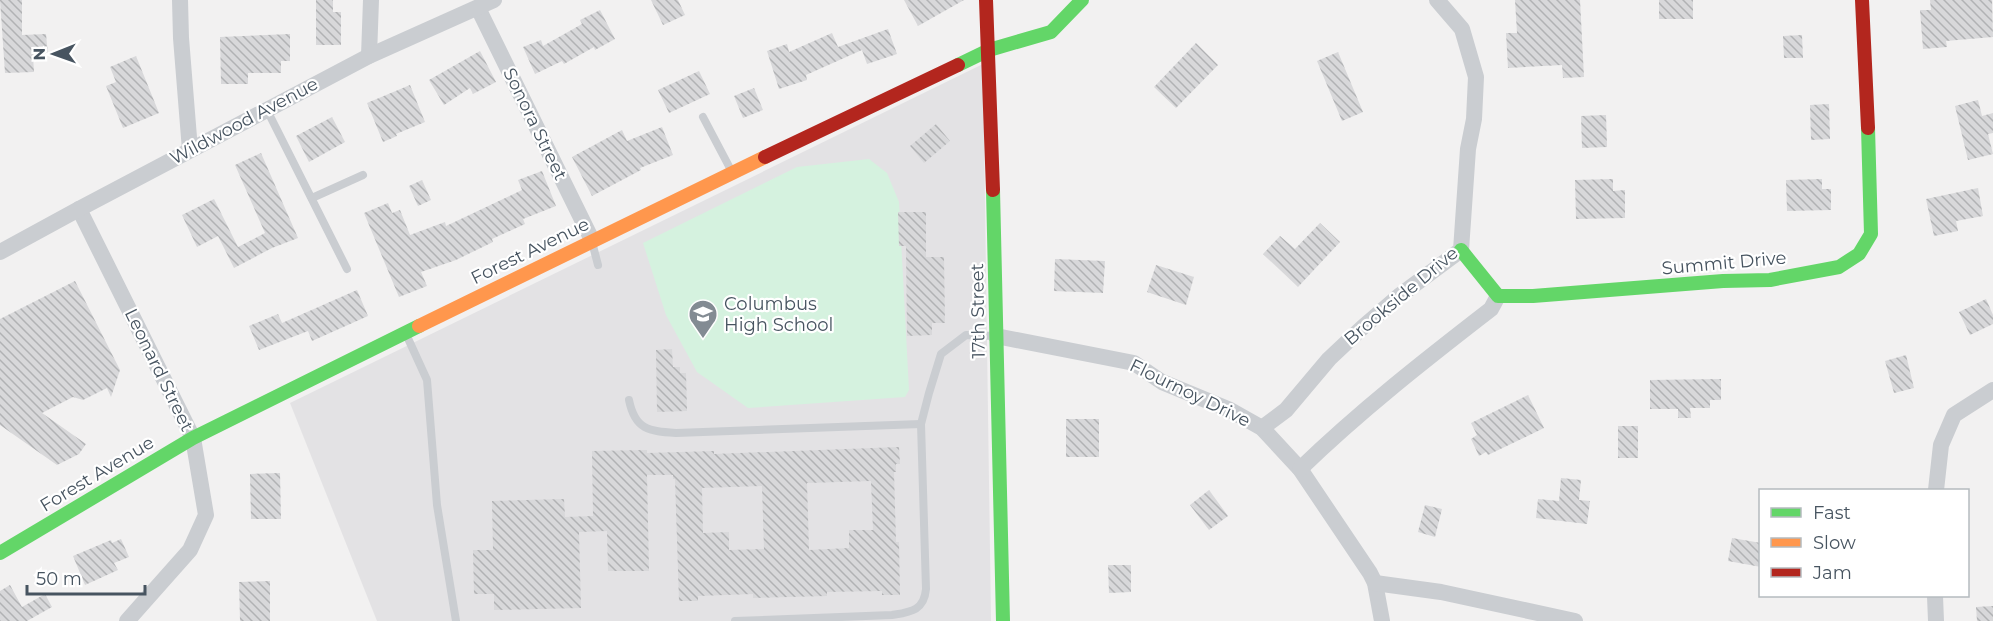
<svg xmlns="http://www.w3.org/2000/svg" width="1993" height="621" font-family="Montserrat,sans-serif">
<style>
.education{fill:#e3e2e4}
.green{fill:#d5f2df}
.building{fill:url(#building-back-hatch);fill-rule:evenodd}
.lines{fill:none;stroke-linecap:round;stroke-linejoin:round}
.lane{stroke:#cacdd1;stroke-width:8}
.street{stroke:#cacdd1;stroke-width:16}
.fast{stroke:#63d668;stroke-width:14}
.slow{stroke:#ff974d;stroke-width:14}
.jam{stroke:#b3261e;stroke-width:14}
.labels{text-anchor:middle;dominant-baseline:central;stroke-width:4.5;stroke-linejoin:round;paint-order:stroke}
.street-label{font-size:18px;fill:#475460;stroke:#fff}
.poi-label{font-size:18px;fill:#475460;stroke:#fff;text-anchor:start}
</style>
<defs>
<pattern id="building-back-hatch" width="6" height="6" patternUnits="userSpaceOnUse" patternTransform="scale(1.5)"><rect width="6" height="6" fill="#d8d8da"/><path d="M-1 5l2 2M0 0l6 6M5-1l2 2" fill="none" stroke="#b1b2b4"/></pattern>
</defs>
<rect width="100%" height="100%" fill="#f2f1f1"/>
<!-- education -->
<polygon class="education" points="983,64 991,621 377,621 290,403"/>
<!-- green -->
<polygon class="green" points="869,159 887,173 899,202 909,390 905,397 748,408 697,372 666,315 643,243 797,167"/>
<!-- building -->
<g class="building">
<polygon points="0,0 22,0 22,35 46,34 48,55 33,56 34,72 5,73"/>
<polygon points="316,0 333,0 333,12 341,12 341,45 316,45"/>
<polygon points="651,0 678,0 685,15 663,25"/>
<polygon points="904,0 964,0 918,26"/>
<polygon points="1515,0 1580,0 1584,77 1563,78 1562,65 1508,68 1506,33 1517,33"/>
<rect x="1659" y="0" width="34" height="19"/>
<polygon points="1930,0 1992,0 1993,37 1946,41 1947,47 1923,49 1920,10 1931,10"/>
<polygon points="600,10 615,39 595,50 594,47 564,64 562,61 535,74 523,47 541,40 543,46 582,24 580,20"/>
<polygon points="888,29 897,54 867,64 862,50 806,75 807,80 779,89 767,51 787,44 789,52 832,33 838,47"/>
<polygon points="290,34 290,61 281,61 281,73 248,73 248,84 221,84 220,37"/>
<polygon points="1802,35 1803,58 1784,58 1783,36"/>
<polygon points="1196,43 1218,65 1176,108 1154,87"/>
<polygon points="480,51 496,82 473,94 470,88 444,105 429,80"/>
<polygon points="1338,52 1363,112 1342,121 1317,61"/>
<polygon points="136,56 159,113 123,128 106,86 116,82 110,67"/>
<polygon points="699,71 710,94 669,113 658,90"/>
<polygon points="410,85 425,122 396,134 397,136 383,142 367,103"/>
<polygon points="754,88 763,110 743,118 734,96"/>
<polygon points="1978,100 1982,116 1993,113 1993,133 1988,134 1993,154 1968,160 1955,106"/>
<polygon points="1829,104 1830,139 1811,140 1810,105"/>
<polygon points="1606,115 1607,147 1582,148 1581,116"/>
<polygon points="332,117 345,142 309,162 296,136"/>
<polygon points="936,124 950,141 924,163 910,146"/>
<polygon points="662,127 673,155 640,168 641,170 592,196 572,157 622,130 627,141"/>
<polygon points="261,153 298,238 272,248 234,268 218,236 197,247 182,215 214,199 238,247 265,233 235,165"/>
<polygon points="542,171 556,206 523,219 525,224 492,239 493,242 456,260 421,272 427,286 399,297 364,213 388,203 392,213 400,210 410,235 445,222 446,226 522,190 518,180"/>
<polygon points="1613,179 1613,191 1625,190 1625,218 1576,219 1575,180"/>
<polygon points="1822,179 1822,189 1831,189 1831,210 1787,211 1786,180"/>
<polygon points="422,180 431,200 418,206 409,186"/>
<polygon points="1978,188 1983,216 1956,221 1958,231 1934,236 1926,199"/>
<polygon points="898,212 926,212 926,257 944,257 945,323 932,323 932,335 907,336 906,246 899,246"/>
<polygon points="1320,223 1340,242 1298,287 1263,254 1280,236 1295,249"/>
<polygon points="1055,259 1105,261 1103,293 1054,291"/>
<polygon points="1156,265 1194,277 1186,305 1147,292"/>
<polygon points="75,281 120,370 111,397 107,388 83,400 73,397 42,413 86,444 79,454 57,465 0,425 0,319"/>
<polygon points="357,290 368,316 312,341 308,331 259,350 249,326 278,314 282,323"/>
<polygon points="1986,299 1993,315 1993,324 1970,335 1959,312"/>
<polygon points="672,349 673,367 680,367 680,373 686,373 687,411 657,412 656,350"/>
<polygon points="1906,355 1914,388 1894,393 1885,361"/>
<polygon points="1721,379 1721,400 1710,400 1710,408 1690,408 1691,418 1678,418 1678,409 1650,409 1650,380"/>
<polygon points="1528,395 1544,428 1488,455 1486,452 1479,456 1471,439 1477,435 1471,423"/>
<rect x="1066" y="419" width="33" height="38"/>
<rect x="1618" y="426" width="20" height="32"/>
<path d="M899 447 900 464H896V472H894L896 542H899L900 595H882V591L827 592V596L789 597 753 598V594L698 596V601H679L675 479H673V475H647L649 571H608L607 531 579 532 581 608 494 610V594H474L473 550H493L492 501 564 499 565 517 593 516 592 451 647 450V453L714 451V454ZM871 481 873 530H849V548L809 550 807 483ZM762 486 764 549 729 550V532L703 533 702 488Z"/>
<polygon points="280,473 281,519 251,519 250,474"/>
<polygon points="1561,478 1581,480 1579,500 1590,501 1587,524 1536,518 1538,499 1559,501"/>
<polygon points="1209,490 1228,516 1209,530 1190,505"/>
<polygon points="1425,505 1442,509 1435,537 1418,532"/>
<polygon points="1732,538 1761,543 1761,567 1728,561"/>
<polygon points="121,539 129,557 114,563 118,570 85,585 73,556 111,540 112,543"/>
<polygon points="1108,565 1131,565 1131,592 1109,593"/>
<polygon points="270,581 270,621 240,621 239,582"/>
<polygon points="10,585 22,607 45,594 52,607 27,621 0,621 0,591"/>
<polygon points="1993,606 1993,621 1977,621 1976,607"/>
</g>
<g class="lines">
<!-- lane -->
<g class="lane">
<polyline points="267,110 347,269"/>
<polyline points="703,117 732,172"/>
<polyline points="312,198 363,175"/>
<polyline points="592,242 598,265"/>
<polyline points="406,334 427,380 437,505 456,621"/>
<path d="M629 400C635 430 649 431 676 433L921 424"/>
<path d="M735 621 892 615C910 612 924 611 926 589L921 424 929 393 941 354 966 335 996 336"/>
</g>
<!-- street -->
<g class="street">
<polyline points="180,0 181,38 190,150"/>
<polyline points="478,8 592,240"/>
<polyline points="369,56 371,0"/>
<polyline points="79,209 193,438 206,515 190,550 127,621"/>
<polyline points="0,252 79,209 369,56 494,0"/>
<polyline points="996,336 1134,363 1162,382 1230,410 1262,428 1300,469 1370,573 1375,583 1382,621"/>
<polyline points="1262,428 1286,410 1329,359 1363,327 1399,296 1461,250 1468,149 1474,119 1476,77 1462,29 1437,0"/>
<path d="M1300 469C1360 411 1425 360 1491 309L1498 296"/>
<polyline points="1936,490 1941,445 1954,415 1993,390"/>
<polyline points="1375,583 1441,592 1575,621"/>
<polyline points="1935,596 1936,621"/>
</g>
<!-- fast -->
<g class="fast">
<polyline points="958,65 989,50 1051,32 1082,0"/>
<polyline points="993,190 1003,621"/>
<polyline points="1461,250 1498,296 1533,296 1723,281 1770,280 1839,267 1859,254 1871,234 1868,128"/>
<polyline points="0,553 193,438 419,326"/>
</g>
<!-- slow -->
<polyline class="slow" points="419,326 765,157"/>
<!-- jam -->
<g class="jam">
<polyline points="986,0 993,190"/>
<polyline points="1862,0 1868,128"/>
<polyline points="765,157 958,65"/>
</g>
</g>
<!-- icons -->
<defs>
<g id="school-pin" transform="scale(1.5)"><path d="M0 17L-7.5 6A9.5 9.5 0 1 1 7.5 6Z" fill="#838b93" stroke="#fff"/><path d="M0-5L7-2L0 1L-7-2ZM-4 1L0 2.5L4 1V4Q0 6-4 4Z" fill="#fff"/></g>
</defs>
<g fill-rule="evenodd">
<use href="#school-pin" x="703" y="314"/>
</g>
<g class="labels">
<!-- street labels -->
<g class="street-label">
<text transform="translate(244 121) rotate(-28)">Wildwood Avenue</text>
<text transform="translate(535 124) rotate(64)">Sonora Street</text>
<text transform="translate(530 251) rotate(-26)">Forest Avenue</text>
<text transform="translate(1724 263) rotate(-5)">Summit Drive</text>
<text transform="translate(1401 296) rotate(-40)">Brookside Drive</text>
<text transform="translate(978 311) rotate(-91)">17th Street</text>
<text transform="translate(159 370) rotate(64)">Leonard Street</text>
<text transform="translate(1190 393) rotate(26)">Flournoy Drive</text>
<text transform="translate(97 474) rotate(-31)">Forest Avenue</text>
</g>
<!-- poi labels -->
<g class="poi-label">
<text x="724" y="304">Columbus<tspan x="724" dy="21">High School</tspan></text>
</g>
</g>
<!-- legend -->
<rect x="1759" y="489" width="210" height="108" fill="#ffffff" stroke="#b5bbbf" stroke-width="1.5"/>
<rect x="1771" y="508" width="30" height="9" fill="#63d668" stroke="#b5bbbf" stroke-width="1.5"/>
<text x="1813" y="519" font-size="18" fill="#475460">Fast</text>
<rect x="1771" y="538" width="30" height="9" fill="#ff974d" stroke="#b5bbbf" stroke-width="1.5"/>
<text x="1813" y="549" font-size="18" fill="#475460">Slow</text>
<rect x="1771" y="568" width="30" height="9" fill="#b3261e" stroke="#b5bbbf" stroke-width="1.5"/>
<text x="1813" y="579" font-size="18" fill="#475460">Jam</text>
<!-- north arrow -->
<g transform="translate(54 54) rotate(269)" stroke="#ffffff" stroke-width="4.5" paint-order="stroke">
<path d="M0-4.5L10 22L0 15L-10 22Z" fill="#475460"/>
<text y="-9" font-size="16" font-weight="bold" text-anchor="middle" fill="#475460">N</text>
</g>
<!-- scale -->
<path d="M27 585v9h118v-9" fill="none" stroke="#475460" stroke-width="3"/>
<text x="36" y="585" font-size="18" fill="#475460" stroke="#ffffff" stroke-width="4.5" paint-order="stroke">50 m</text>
</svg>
